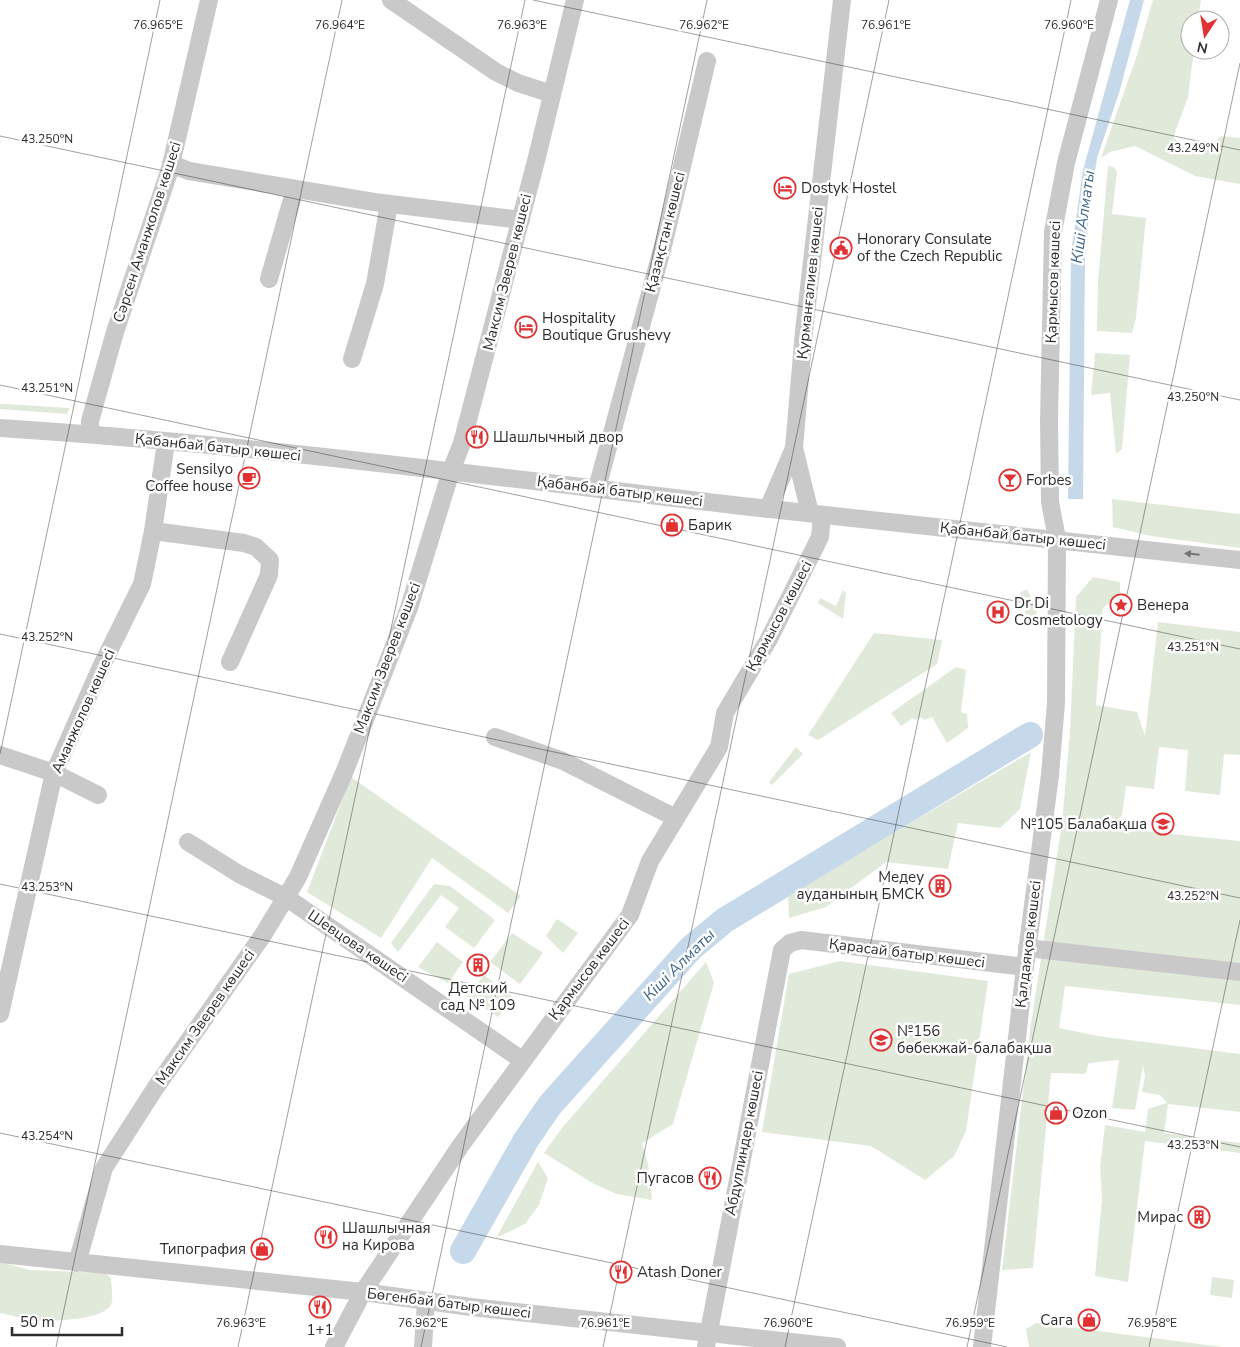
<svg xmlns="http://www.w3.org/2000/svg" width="1240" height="1347" font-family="'Nunito Sans',sans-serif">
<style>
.green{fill:#e1eada}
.water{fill:#c6d9ea}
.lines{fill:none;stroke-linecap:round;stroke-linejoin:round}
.river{stroke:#c6d9ea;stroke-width:26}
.minor{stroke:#c9c9c9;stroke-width:18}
.oneway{fill:#737373}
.ticks{fill:none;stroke:#2c2c2c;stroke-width:1;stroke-opacity:0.45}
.labels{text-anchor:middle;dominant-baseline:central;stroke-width:5;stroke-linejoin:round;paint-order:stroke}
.poi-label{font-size:15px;fill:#2c2c2c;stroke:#fff;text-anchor:start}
.street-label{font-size:15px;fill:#2c2c2c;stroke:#fff}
.water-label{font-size:16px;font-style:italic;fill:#3d688c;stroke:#fff}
.ticks-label{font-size:12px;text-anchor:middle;fill:#2c2c2c;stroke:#fff;stroke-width:5;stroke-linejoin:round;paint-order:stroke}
</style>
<rect width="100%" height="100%" fill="#fff"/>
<!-- green -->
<g class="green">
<polygon points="1153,0 1201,0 1198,20 1190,20 1190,50 1194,50 1188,97 1173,138 1203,155 1221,136 1240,138 1240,184 1195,176 1135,146 1110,152 1101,158 1137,55"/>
<polygon points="1108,166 1113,167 1117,171 1112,214 1146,218 1136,318 1132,333 1097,331 1098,281"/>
<polygon points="1095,353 1130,355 1122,449 1116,454 1110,393 1091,395"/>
<polygon points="0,404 5,404 70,408 67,414 0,409"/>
<polygon points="1112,499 1240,514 1240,548 1151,536 1113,527"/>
<polygon points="1093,577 1120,582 1120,593 1103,608 1096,705 1137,712 1145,736 1158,622 1240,632 1240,755 1224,754 1220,795 1185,791 1188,750 1159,747 1154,789 1126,786 1122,815 1113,828 1240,841 1240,1005 1065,986 1059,1028 1098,1036 1240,1054 1240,1112 1168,1104 1164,1133 1240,1143 1240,1153 1145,1141 1128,1282 1095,1276 1102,1199 1100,1167 1105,1125 1145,1132 1148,1109 1167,1103 1160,1095 1142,1092 1145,1076 1143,1065 1135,1110 1112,1108 1119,1060 1089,1063 1085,1074 1051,1073 1033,1268 1002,1270 1031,1023 1062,823 1070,732 1076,597"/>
<polygon points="1027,589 1037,609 1035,621 1024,619 1026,604 1020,593"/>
<polygon points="843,590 846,593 843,619 818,603 820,598 836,606"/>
<polygon points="874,633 942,640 937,664 818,740 808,735"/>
<polygon points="956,667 966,670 961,712 967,714 968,728 947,743 932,717 924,720 921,717 915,720 913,718 901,726 891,713"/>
<polygon points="796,747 803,754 772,785 769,782"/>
<polygon points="1031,752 1020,809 1000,828 958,823 948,869 886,862 826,907 789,918 788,895"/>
<polygon points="351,777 521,896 508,913 432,858 381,938 307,892"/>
<polygon points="434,884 450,886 495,920 474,948 445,927 459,908 441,895 398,952 391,943"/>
<polygon points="557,919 578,933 563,953 546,936"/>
<polygon points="512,933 543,953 520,984 490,962"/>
<polygon points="437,942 463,962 448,983 418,967"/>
<polygon points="840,961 988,981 966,1131 954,1156 925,1180 871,1146 762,1132 789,974"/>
<polygon points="706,962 714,983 673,1124 642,1143 648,1164 652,1200 617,1194 594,1184 544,1153 562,1128"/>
<polygon points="484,975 513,997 498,1017 467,997"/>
<polygon points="538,1162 548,1178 539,1205 525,1224 496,1238"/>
<path d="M0 1262 30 1270 105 1273 111 1278C111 1285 113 1295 112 1302 107 1322 44 1322 27 1319 18 1318 9 1314 0 1313Z"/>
<polygon points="1212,1277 1234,1280 1232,1298 1210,1295"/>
<polygon points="1036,1323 1223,1347 1029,1347 1026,1329"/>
</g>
<!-- water -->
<polygon class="water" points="1130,0 1144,0 1119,93 1097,158 1089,214 1085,256 1083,499 1068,499 1071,254 1083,170"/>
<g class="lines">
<!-- river -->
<polyline class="river" points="463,1251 526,1140 550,1105 691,948 725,920 1030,735"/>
<!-- minor -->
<g class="minor">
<polyline points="391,0 496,72 518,83 552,94"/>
<polyline points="171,164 189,171 374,202 521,220"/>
<polyline points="269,279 295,189"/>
<polyline points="352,359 375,284 389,204"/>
<path d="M0 428C248 444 495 477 742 506 908 525 1074 541 1240 560"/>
<polyline points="90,433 90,421 115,332 170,169 209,0"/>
<polyline points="794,448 804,331 842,0"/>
<polyline points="597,488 664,242 707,61"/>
<polyline points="768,509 794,448 810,513"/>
<polyline points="153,531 244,543 256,547 270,560 269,575 230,662"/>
<polyline points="495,737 563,761 676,818"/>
<polyline points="0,755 54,773 98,795"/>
<polyline points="188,842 239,874 287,898 522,1060"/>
<polyline points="1027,948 1240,972"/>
<polyline points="0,1014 54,773 101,667 142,584 153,531 166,442"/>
<polyline points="0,1254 363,1292 471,1307 837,1347"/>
<polyline points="77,1263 104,1168 156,1087 263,935 298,877 344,773 409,608 451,471 462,443 537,157 575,0"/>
<polyline points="334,1347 363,1292 461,1145 630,915 650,861 719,747 725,713 769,639 820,537 822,515"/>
<polyline points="423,1347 426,1301"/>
<polyline points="706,1347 782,950 790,943 801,940 1025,967"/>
<polyline points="982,1347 1025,967 1050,775 1056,703 1057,539 1050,502 1049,420 1053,232 1066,163 1109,0"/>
</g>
</g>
<!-- one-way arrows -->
<defs><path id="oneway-solid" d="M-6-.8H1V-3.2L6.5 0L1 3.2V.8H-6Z" transform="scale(1.25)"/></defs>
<use class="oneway" href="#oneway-solid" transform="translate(1192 554) rotate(-174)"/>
<!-- ticks -->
<path class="ticks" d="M533 0 1240 150M0 136 1240 400M0 385 1240 649M0 634 1240 898M0 754 160 0M0 884 1240 1147M0 1133 1007 1347M56 1347 342 0M238 1347 525 0M421 1347 707 0M603 1347 889 0M785 1347 1071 0M967 1347 1240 63M1149 1347 1240 920"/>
<!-- icons -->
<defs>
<g id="hotel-ring" transform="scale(1.125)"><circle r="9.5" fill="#fff" stroke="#e13132" stroke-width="1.5"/><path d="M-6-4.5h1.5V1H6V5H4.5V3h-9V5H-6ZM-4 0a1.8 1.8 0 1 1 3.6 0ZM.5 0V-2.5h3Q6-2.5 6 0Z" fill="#e13132"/></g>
<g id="civic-ring" transform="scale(1.125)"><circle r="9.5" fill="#fff" stroke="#e13132" stroke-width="1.5"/><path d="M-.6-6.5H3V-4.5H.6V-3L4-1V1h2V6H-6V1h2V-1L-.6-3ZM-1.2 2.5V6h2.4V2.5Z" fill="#e13132"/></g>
<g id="restaurant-ring" transform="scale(1.125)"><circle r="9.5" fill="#fff" stroke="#e13132" stroke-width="1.5"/><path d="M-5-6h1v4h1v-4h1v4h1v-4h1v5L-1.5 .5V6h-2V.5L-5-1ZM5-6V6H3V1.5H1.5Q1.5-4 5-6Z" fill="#e13132"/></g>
<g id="cafe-ring" transform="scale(1.125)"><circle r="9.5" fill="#fff" stroke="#e13132" stroke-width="1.5"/><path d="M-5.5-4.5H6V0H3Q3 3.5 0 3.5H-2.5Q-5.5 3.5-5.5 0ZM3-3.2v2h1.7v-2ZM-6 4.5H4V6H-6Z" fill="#e13132"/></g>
<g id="bar-ring" transform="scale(1.125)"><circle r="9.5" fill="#fff" stroke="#e13132" stroke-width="1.5"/><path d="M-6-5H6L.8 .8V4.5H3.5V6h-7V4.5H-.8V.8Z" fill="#e13132"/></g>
<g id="shop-ring" transform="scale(1.125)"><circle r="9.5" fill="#fff" stroke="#e13132" stroke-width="1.5"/><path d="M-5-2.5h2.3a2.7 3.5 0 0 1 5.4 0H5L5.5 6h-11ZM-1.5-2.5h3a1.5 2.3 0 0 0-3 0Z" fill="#e13132"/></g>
<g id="sight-ring" transform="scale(1.125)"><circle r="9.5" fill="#fff" stroke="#e13132" stroke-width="1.5"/><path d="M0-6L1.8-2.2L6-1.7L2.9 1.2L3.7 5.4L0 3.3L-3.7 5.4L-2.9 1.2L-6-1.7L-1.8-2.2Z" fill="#e13132"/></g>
<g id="hospital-ring" transform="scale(1.125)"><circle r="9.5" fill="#fff" stroke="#e13132" stroke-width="1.5"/><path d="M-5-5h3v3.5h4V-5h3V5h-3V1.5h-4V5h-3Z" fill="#e13132"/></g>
<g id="school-ring" transform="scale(1.125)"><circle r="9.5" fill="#fff" stroke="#e13132" stroke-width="1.5"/><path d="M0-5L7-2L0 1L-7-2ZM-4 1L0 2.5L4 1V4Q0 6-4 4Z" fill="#e13132"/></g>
<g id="building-ring" transform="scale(1.125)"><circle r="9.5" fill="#fff" stroke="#e13132" stroke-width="1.5"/><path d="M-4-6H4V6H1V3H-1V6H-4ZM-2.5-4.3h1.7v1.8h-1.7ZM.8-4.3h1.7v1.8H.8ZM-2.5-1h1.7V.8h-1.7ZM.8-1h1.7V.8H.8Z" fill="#e13132"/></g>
</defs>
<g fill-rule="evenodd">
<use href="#hotel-ring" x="785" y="188"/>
<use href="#civic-ring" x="841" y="248"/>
<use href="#hotel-ring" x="526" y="327"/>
<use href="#restaurant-ring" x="477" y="437"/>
<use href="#cafe-ring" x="249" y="478"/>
<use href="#bar-ring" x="1010" y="480"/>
<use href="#shop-ring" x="672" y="525"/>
<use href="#sight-ring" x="1121" y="605"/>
<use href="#hospital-ring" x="998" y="612"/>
<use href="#school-ring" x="1163" y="824"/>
<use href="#building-ring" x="940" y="886"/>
<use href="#building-ring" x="478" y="965"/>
<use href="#school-ring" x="881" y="1040"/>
<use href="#shop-ring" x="1056" y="1113"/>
<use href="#restaurant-ring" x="710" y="1178"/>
<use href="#building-ring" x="1199" y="1217"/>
<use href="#restaurant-ring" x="326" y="1237"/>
<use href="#shop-ring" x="262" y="1249"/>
<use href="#restaurant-ring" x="621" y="1272"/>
<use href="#restaurant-ring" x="320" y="1307"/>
<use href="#shop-ring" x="1089" y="1320"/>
</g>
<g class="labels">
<!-- poi labels -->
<g class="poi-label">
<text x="801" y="188">Dostyk Hostel</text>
<text x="857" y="239">Honorary Consulate<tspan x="857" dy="17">of the Czech Republic</tspan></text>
<text x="542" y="318">Hospitality<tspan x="542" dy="17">Boutique Grushevy</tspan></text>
<text x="493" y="437">Шашлычный двор</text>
<text x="233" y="469" text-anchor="end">Sensilyo<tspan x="233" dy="17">Coffee house</tspan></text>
<text x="1026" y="480">Forbes</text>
<text x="688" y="525">Барик</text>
<text x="1014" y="603">Dr Di<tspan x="1014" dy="17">Cosmetology</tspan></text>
<text x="1137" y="605">Венера</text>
<text x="1147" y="824" text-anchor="end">№105 Балабақша</text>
<text x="924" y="877" text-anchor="end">Медеу<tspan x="924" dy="17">ауданының БМСК</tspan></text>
<text x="478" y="988" text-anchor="middle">Детский<tspan x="478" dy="17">сад № 109</tspan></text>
<text x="897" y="1031">№156<tspan x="897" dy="17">бөбекжай-балабақша</tspan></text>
<text x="1072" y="1113">Ozon</text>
<text x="694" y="1178" text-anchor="end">Пугасов</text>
<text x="1183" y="1217" text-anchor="end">Мирас</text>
<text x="342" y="1228">Шашлычная<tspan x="342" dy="17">на Кирова</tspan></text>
<text x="246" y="1249" text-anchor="end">Типография</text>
<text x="637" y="1272">Atash Doner</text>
<text x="1073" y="1320" text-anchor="end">Сага</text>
<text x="320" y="1330" text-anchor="middle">1+1</text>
</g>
<!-- street labels -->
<g class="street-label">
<text transform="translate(147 232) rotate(-72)">Сәрсен Аманжолов көшесі</text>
<text transform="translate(665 232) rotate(-76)">Қазақстан көшесі</text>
<text transform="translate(507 272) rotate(-76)">Максим Зверев көшесі</text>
<text transform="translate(1053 282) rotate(-88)">Қармысов көшесі</text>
<text transform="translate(810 283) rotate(-84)">Қурманғалиев көшесі</text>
<text transform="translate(218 447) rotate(6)">Қабанбай батыр көшесі</text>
<text transform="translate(620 491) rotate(7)">Қабанбай батыр көшесі</text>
<text transform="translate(1023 536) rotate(6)">Қабанбай батыр көшесі</text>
<text transform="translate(779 616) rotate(-62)">Қармысов көшесі</text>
<text transform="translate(387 658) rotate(-69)">Максим Зверев көшесі</text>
<text transform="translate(83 711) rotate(-66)">Аманжолов көшесі</text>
<text transform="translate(1028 944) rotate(-83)">Қалдаяқов көшесі</text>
<text transform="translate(358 946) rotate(34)">Шевцова көшесі</text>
<text transform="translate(907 953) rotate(7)">Қарасай батыр көшесі</text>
<text transform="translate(589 969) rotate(-53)">Қармысов көшесі</text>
<text transform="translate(205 1017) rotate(-55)">Максим Зверев көшесі</text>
<text transform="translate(744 1143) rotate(-79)">Абдуллиндер көшесі</text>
<text transform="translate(449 1303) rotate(7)">Бөгенбай батыр көшесі</text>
</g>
<!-- water labels -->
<g class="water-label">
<text transform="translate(1083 217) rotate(-82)">Кіші Алматы</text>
<text transform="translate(679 965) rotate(-45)">Кіші Алматы</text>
</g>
</g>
<g class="ticks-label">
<text x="158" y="29">76.965°E</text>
<text x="340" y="29">76.964°E</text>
<text x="522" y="29">76.963°E</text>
<text x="704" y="29">76.962°E</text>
<text x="886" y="29">76.961°E</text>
<text x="1069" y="29">76.960°E</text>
<text x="47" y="143">43.250°N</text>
<text x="1193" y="152">43.249°N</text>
<text x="47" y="392">43.251°N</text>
<text x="1193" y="401">43.250°N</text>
<text x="47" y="641">43.252°N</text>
<text x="1193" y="651">43.251°N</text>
<text x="47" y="891">43.253°N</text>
<text x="1193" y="900">43.252°N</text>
<text x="47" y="1140">43.254°N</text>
<text x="1193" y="1149">43.253°N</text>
<text x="241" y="1327">76.963°E</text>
<text x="423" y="1327">76.962°E</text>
<text x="605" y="1327">76.961°E</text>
<text x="788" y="1327">76.960°E</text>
<text x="970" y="1327">76.959°E</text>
<text x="1152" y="1327">76.958°E</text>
</g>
<!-- north arrow -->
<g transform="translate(1205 35) rotate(192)"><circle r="24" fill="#ffffff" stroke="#ababab"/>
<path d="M0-4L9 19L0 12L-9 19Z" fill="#e13132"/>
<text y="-8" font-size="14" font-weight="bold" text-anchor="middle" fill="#2c2c2c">N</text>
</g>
<!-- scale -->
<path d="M12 1327v8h110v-8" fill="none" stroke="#2c2c2c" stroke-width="2.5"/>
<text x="20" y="1327" font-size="15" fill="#2c2c2c" stroke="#ffffff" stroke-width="4" paint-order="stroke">50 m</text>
</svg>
